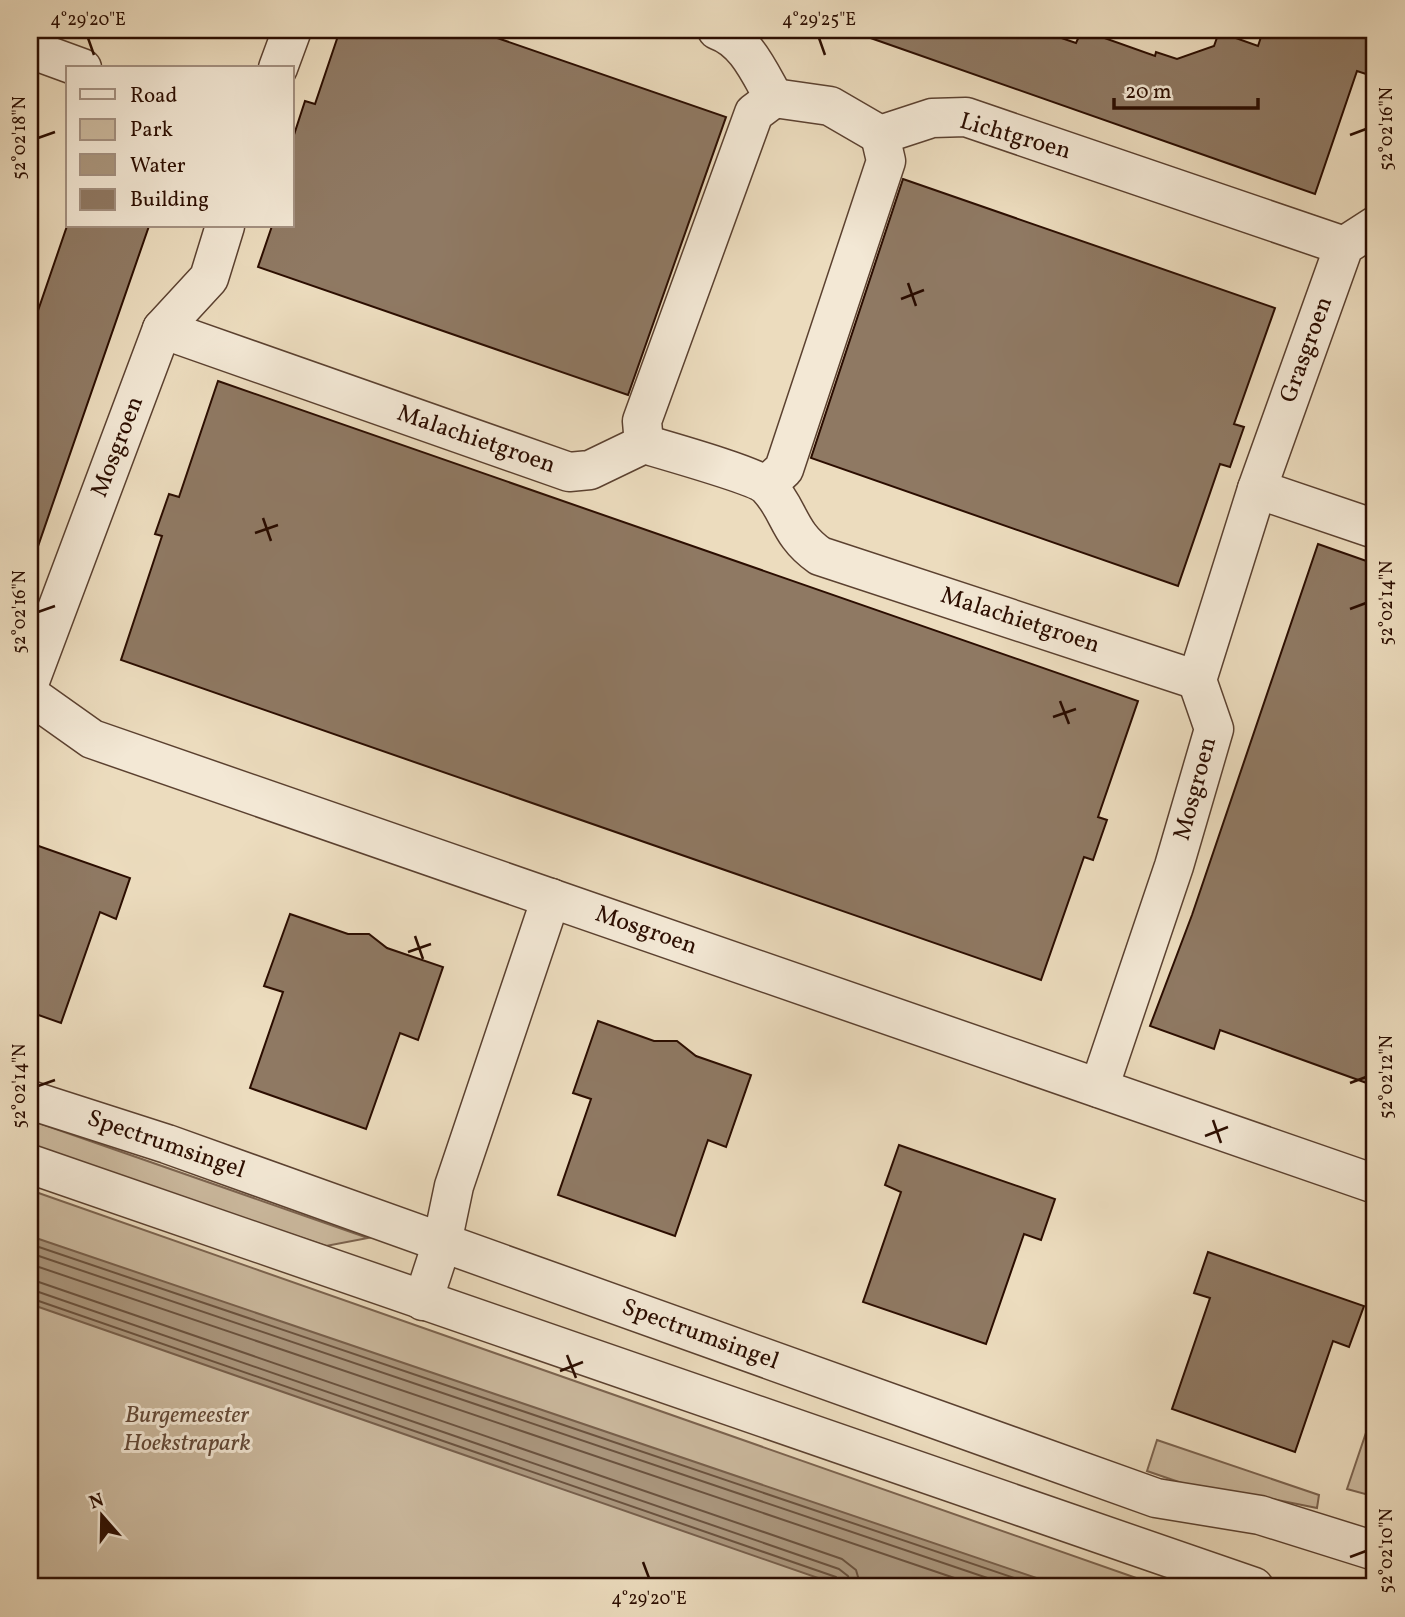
<svg xmlns="http://www.w3.org/2000/svg" width="1405" height="1617" font-family="Vollkorn,serif">
<style>
.green{fill:#cbb99e;stroke:#7b634f;stroke-width:2}
.water{fill:#aa967d;stroke:#775f4b;stroke-width:2}
.lines{fill:none;stroke-linecap:round;stroke-linejoin:round}
.shore{stroke:#6a523e;stroke-width:2}
.building{fill:#8f7963;stroke:#2b0d00;stroke-width:2}
.minor-casing{stroke:#5b4130;stroke-width:41}
.tertiary-casing{stroke:#5b4130;stroke-width:41}
.minor{stroke:#f3e8d5;stroke-width:38}
.tertiary{stroke:#f3e8d5;stroke-width:38}
.ticks{fill:none;stroke:#2b0d00;stroke-width:2.5}
.labels{text-anchor:middle;dominant-baseline:central;stroke-width:6;stroke-linejoin:round;paint-order:stroke}
.street-label{font-size:24px;fill:#2b0d00;stroke:#f3e8d5}
.park-label{font-size:24px;font-style:italic;fill:#634937;stroke:#f3e8d5}
.neatline{fill:none;stroke:#2b0d00;stroke-width:2.5}
.ticks-label{font-size:18px;text-anchor:middle;fill:#2b0d00}
</style>
<rect width="100%" height="100%" fill="#ecdcbe"/>
<filter id="stains"><feTurbulence type="fractalNoise" baseFrequency=".00286" numOctaves="4"/><feColorMatrix values="0 0 0 0 .2 0 0 0 0 .09 0 0 0 0 .02 0 0 0 .5 -.17"/></filter>
<radialGradient id="worn" r=".72"><stop offset=".6" stop-color="#630" stop-opacity="0"/><stop offset="1" stop-color="#630" stop-opacity=".3"/></radialGradient>
<!-- green -->
<g class="green">
<polygon points="30,1120 368,1238 326,1246 30,1146"/>
<polygon points="30,1190 1162,1587 30,1587"/>
<polygon points="1375,1406 1375,1485 1365,1494 1347,1489"/>
<polygon points="1157,1440 1319,1495 1317,1508 1248,1494 1202,1490 1147,1471"/>
</g>
<!-- water -->
<polygon class="water" points="30,1236 1063,1587 844,1587 30,1304"/>
<g class="lines">
<!-- shore -->
<g class="shore">
<polyline points="30,1244 1041,1587"/>
<polyline points="30,1253 1014,1587"/>
<polyline points="30,1264 981,1587"/>
<polyline points="30,1279 842,1559 856,1570 861,1587"/>
<polyline points="30,1289 839,1569 848,1576 851,1587"/>
<polyline points="30,1298 836,1577 842,1587"/>
</g>
</g>
<!-- building -->
<g class="building">
<polygon points="340,30 474,30 726,117 628,395 258,267 272,226 292,226 292,141 305,101 315,104"/>
<polygon points="863,30 1038,30 1076,43 1082,30 1155,56 1156,52 1177,59 1214,46 1219,32 1258,46 1261,37 1257,36 1258,30 1375,30 1375,47 1366,74 1357,71 1315,194 862,35"/>
<polygon points="903,179 1275,308 1234,424 1244,427 1230,467 1220,464 1178,586 811,458"/>
<polygon points="67,226 149,226 36,552 30,551 30,334"/>
<polygon points="218,381 1138,701 1098,817 1107,820 1093,860 1084,857 1041,980 121,660 162,536 155,534 169,494 179,497"/>
<polygon points="1318,544 1375,564 1375,630 1372,647 1375,649 1375,1086 1220,1030 1214,1049 1150,1026 1192,915"/>
<polygon points="30,843 130,878 116,919 100,912 61,1023 30,1012"/>
<polygon points="290,914 348,934 369,934 387,948 443,967 418,1040 400,1033 366,1129 250,1088 283,992 264,986"/>
<polygon points="598,1021 654,1041 677,1041 696,1056 751,1075 726,1147 708,1140 675,1236 558,1195 591,1099 573,1093"/>
<polygon points="899,1145 1055,1199 1041,1240 1024,1234 986,1344 863,1302 901,1192 885,1185"/>
<polygon points="1208,1252 1364,1306 1349,1347 1333,1341 1295,1452 1172,1409 1210,1298 1194,1293"/>
</g>
<g class="lines">
<!-- minor casing -->
<g class="minor-casing">
<g id="minor">
<path d="M717 30C746 40 759 72 774 98"/>
<polyline points="30,49 82,68"/>
<polyline points="278,68 292,30"/>
<polyline points="774,98 830,106 880,135 932,118 966,117 1344,246"/>
<path d="M162 329 569 472 590 470 644 444C664 450 757 476 768 487 790 510 788 534 820 556L1197 680"/>
<polyline points="644,444 642,421 754,113 774,98"/>
<polyline points="767,485 784,469 886,161 880,135"/>
<polyline points="1257,489 1375,529"/>
<polyline points="30,681 162,329 209,278 225,226"/>
<polyline points="30,695 92,739 1375,1184"/>
<polyline points="1099,1088 1174,866 1214,729 1197,680 1257,489 1344,246 1375,226"/>
<polyline points="423,1301 442,1243 454,1186 551,898"/>
</g>
</g>
<!-- tertiary casing -->
<g class="tertiary-casing">
<g id="tertiary">
<polyline points="30,1100 167,1144 1156,1498 1260,1515 1375,1551"/>
<polyline points="30,1164 1254,1587"/>
</g>
</g>
<!-- minor -->
<use href="#minor" class="minor"/>
<!-- tertiary -->
<use href="#tertiary" class="tertiary"/>
</g>
<!-- ticks -->
<path class="ticks" d="M88 38 94 55M819 38 825 55M1350 135 1366 129M38 138 55 132M908 283 916 306M901 299 924 290M263 518 271 541M255 533 278 525M1350 609 1366 603M38 612 55 606M1060 701 1069 724M1053 717 1076 709M415 936 423 959M408 952 431 944M1350 1083 1366 1077M38 1086 55 1080M1213 1120 1221 1143M1205 1136 1228 1127M567 1355 576 1378M560 1371 583 1362M1350 1557 1366 1551M643 1562 649 1578"/>
<g class="labels">
<!-- street labels -->
<g class="street-label">
<text transform="translate(1015 137) rotate(16)">Lichtgroen</text>
<text transform="translate(1307 350) rotate(-70)">Grasgroen</text>
<text transform="translate(476 440) rotate(19)">Malachietgroen</text>
<text transform="translate(118 447) rotate(-69)">Mosgroen</text>
<text transform="translate(1020 621) rotate(18)">Malachietgroen</text>
<text transform="translate(1196 789) rotate(-75)">Mosgroen</text>
<text transform="translate(646 931) rotate(19)">Mosgroen</text>
<text transform="translate(166 1145) rotate(19)">Spectrumsingel</text>
<text transform="translate(700 1335) rotate(20)">Spectrumsingel</text>
</g>
<!-- park labels -->
<g class="park-label">
<text x="187" y="1416">Burgemeester<tspan x="187" dy="28">Hoekstrapark</tspan></text>
</g>
</g>
<!-- margin -->
<rect width="1405" height="1617" fill="none" stroke="#ecdcbe" stroke-width="77"/>
<!-- legend -->
<rect x="66" y="66" width="228" height="161" fill="#f3e8d5" stroke="#a39080" stroke-width="2"/>
<rect x="80" y="89" width="35" height="10" fill="#f3e8d5" stroke="#a39080" stroke-width="2"/>
<text x="130" y="102" font-size="21" fill="#2b0d00">Road</text>
<rect x="80" y="119" width="35" height="21" fill="#cbb99e" stroke="#a39080" stroke-width="2"/>
<text x="130" y="136" font-size="21" fill="#2b0d00">Park</text>
<rect x="80" y="154" width="35" height="21" fill="#aa967d" stroke="#a39080" stroke-width="2"/>
<text x="130" y="172" font-size="21" fill="#2b0d00">Water</text>
<rect x="80" y="189" width="35" height="21" fill="#8f7963" stroke="#a39080" stroke-width="2"/>
<text x="130" y="206" font-size="21" fill="#2b0d00">Building</text>
<!-- north arrow -->
<g transform="translate(102 1516) rotate(340)" stroke="#f3e8d5" stroke-width="5" paint-order="stroke">
<path d="M0-5L12 26L0 18L-12 26Z" fill="#2b0d00"/>
<text y="-10" font-size="19" font-weight="bold" text-anchor="middle" fill="#2b0d00">N</text>
</g>
<!-- scale -->
<path d="M1114 98v10h144v-10" fill="none" stroke="#2b0d00" stroke-width="3.5"/>
<text x="1125" y="98" font-size="21" fill="#2b0d00" stroke="#f3e8d5" stroke-width="5" paint-order="stroke">20 m</text>
<rect x="38" y="38" width="1328" height="1540" class="neatline"/>
<g class="ticks-label">
<text x="88" y="25">4°29'20"E</text>
<text x="819" y="25">4°29'25"E</text>
<text transform="translate(1386 129) rotate(-90)" y="6">52°02'16"N</text>
<text transform="translate(19 138) rotate(-90)" y="6">52°02'18"N</text>
<text transform="translate(1386 603) rotate(-90)" y="6">52°02'14"N</text>
<text transform="translate(19 612) rotate(-90)" y="6">52°02'16"N</text>
<text transform="translate(1386 1077) rotate(-90)" y="6">52°02'12"N</text>
<text transform="translate(19 1086) rotate(-90)" y="6">52°02'14"N</text>
<text transform="translate(1386 1551) rotate(-90)" y="6">52°02'10"N</text>
<text x="649" y="1604">4°29'20"E</text>
</g>
<rect width="100%" height="100%" filter="url(#stains)"/>
<rect width="100%" height="100%" fill="url(#worn)"/>
</svg>
